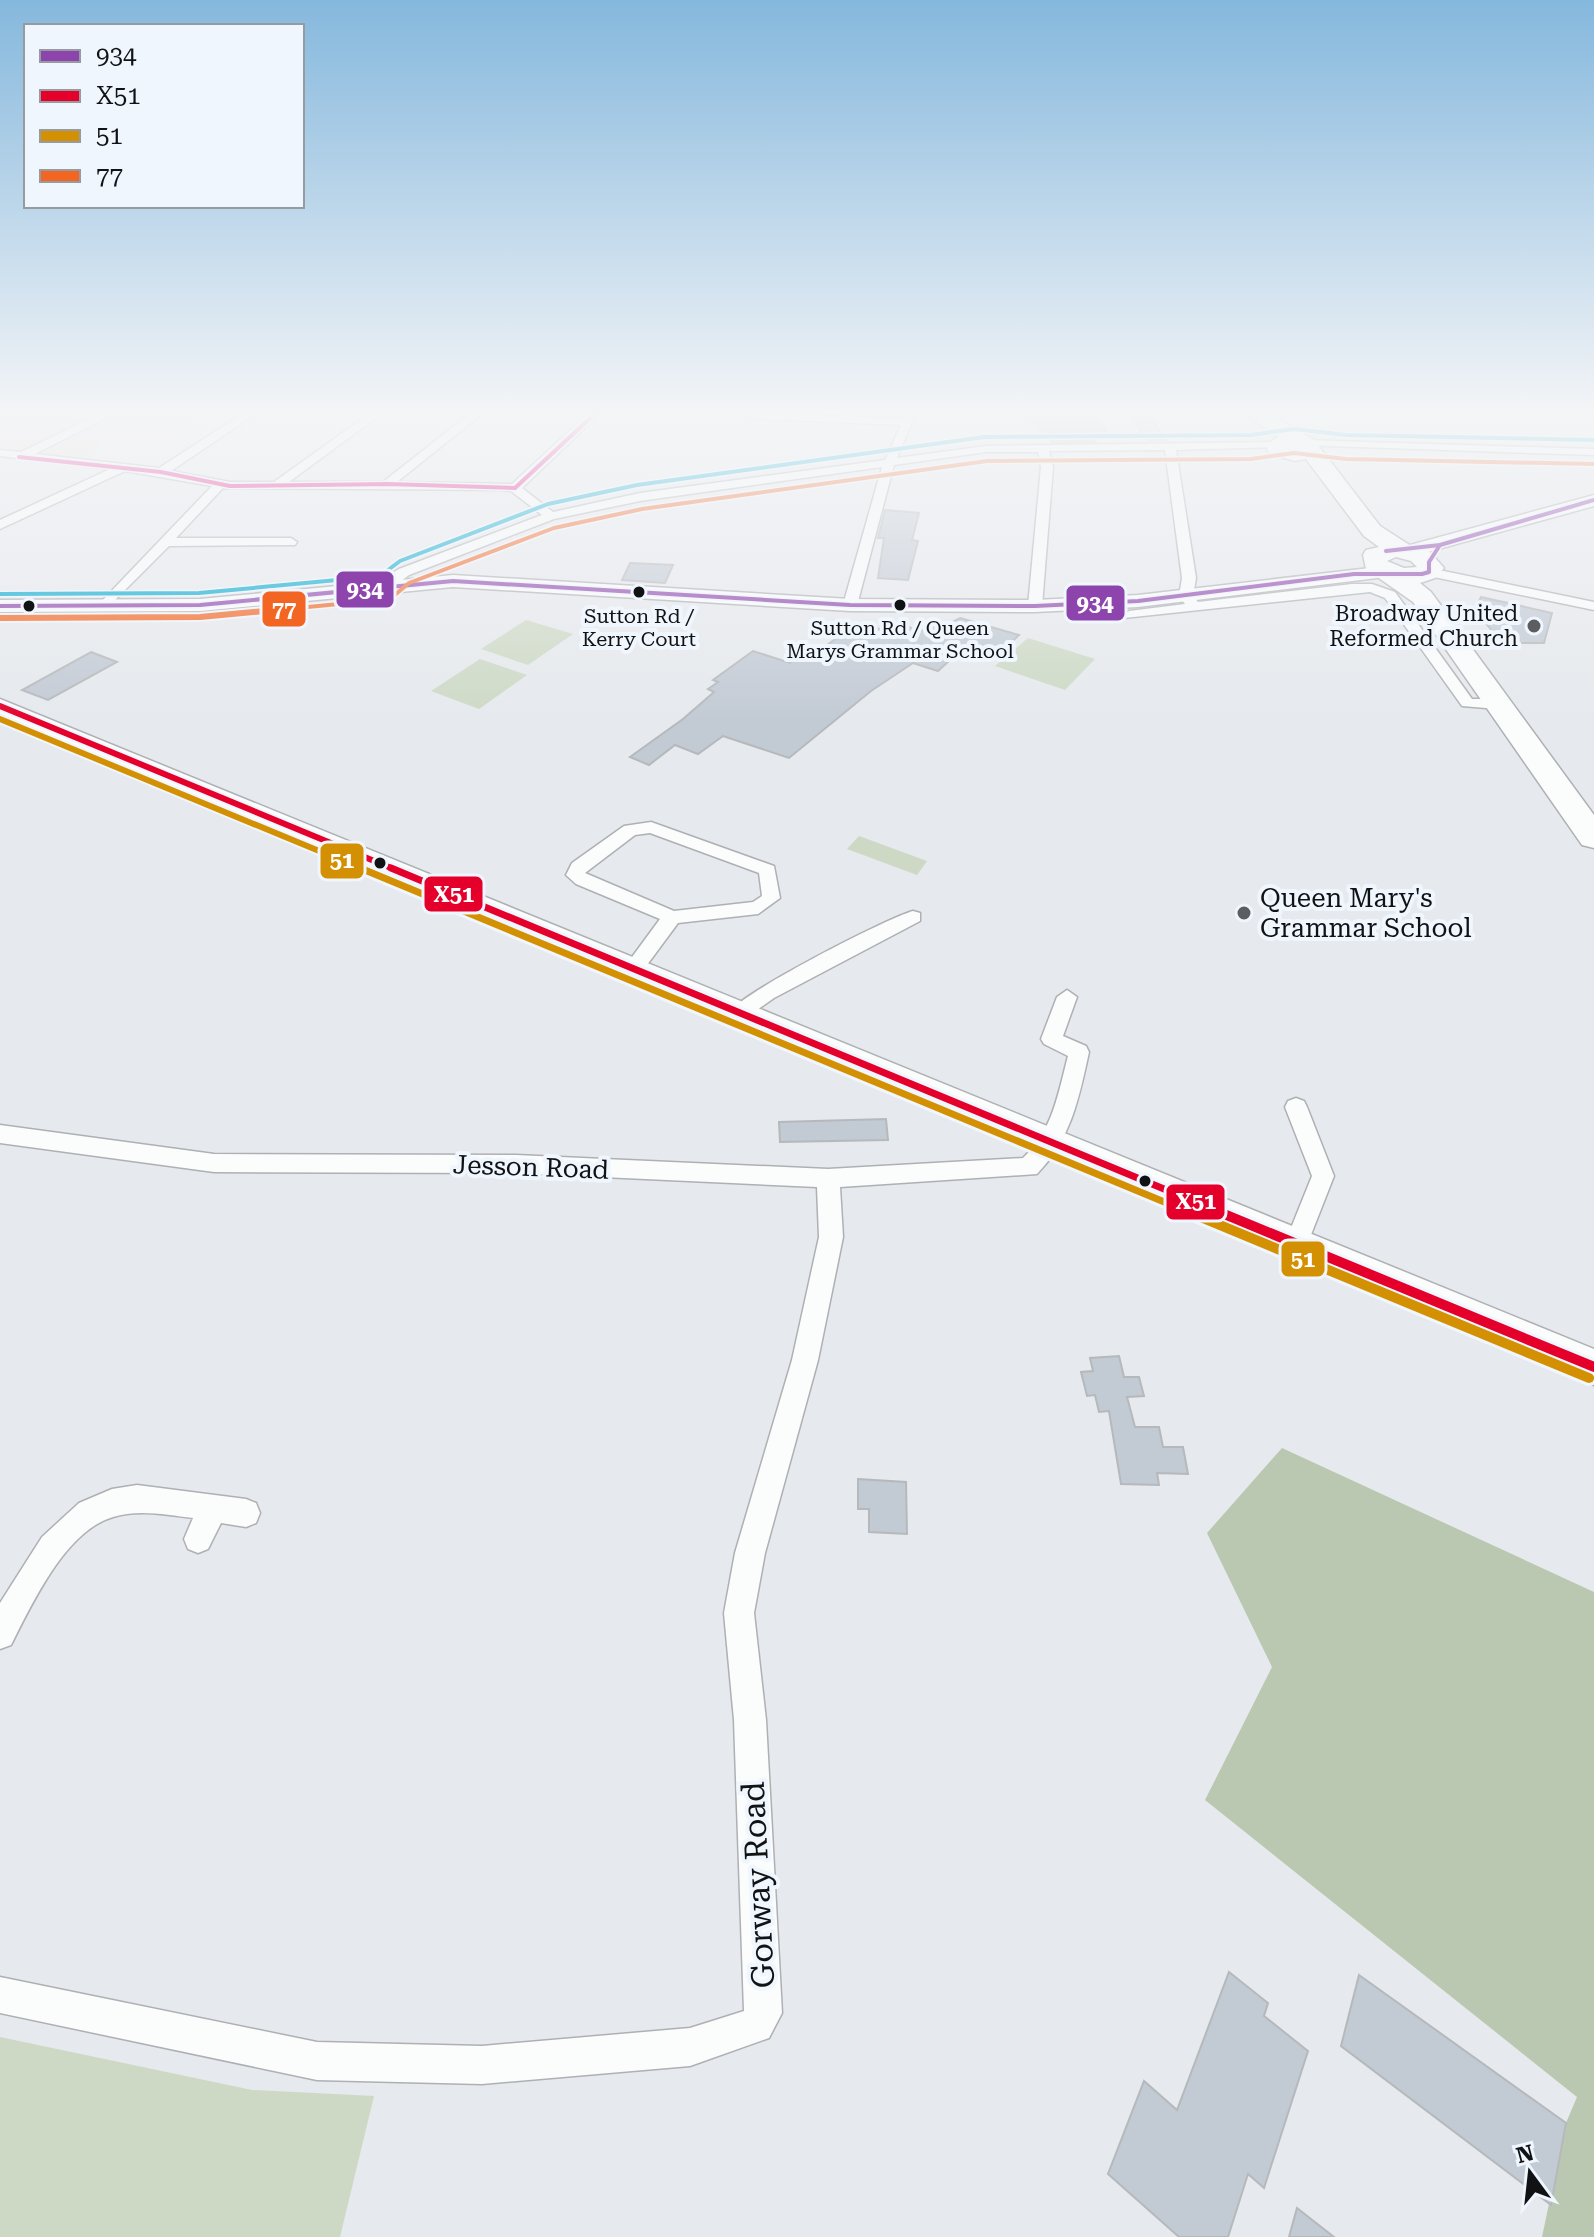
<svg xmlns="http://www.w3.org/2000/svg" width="1594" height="2237" font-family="'Roboto Serif',serif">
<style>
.industrial{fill:#ebe1db}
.green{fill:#cdd9c5}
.forest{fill:#bac8b1}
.building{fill:#c2cad4;stroke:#b6b9bc;stroke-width:2}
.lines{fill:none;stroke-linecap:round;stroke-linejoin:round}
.street-casing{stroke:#aeb0b3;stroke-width:3}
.secondary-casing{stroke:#aeb0b3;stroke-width:3}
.highway-casing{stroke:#aeb0b3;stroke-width:3}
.street{fill:#fbfcfc;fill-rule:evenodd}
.secondary{fill:#fbfcfc;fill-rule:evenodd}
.highway{fill:#fbfcfc;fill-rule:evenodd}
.bus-1-casing{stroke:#f0f6fe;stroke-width:7}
.bus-2-far2-casing{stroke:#f0f6fe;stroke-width:10}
.bus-2-far1-casing{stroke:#f0f6fe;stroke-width:13}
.bus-2-casing{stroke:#f0f6fe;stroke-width:16}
.bus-3-far2-casing{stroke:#f0f6fe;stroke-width:10}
.bus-3-far1-casing{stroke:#f0f6fe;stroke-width:13}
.bus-3-casing{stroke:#f0f6fe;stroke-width:16}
.bus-4-far1-casing{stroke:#f0f6fe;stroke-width:7}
.bus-4-casing{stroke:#f0f6fe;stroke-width:10}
.bus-5-casing{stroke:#f0f6fe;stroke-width:7}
.bus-6-casing{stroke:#f0f6fe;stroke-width:7}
.bus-1{stroke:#8e44ad;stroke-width:4}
.bus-2-far2{stroke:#e4002b;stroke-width:6}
.bus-2-far1{stroke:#e4002b;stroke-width:7}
.bus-2{stroke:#e4002b;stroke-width:10}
.bus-3-far2{stroke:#d49003;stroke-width:6}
.bus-3-far1{stroke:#d49003;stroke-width:7}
.bus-3{stroke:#d49003;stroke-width:10}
.bus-4-far1{stroke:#f26522;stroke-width:4}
.bus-4{stroke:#f26522;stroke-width:6}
.bus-5{stroke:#00a9ce;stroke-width:4}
.bus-6{stroke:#e5007d;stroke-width:4}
.bus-dot{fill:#101214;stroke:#f0f6fe;stroke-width:3}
.poi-dot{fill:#5b5d60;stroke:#f0f6fe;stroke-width:3}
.labels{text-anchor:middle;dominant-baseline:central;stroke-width:8;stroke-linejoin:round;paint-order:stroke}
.far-bus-label{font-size:20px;fill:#101214;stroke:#f0f6fe}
.far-poi-label{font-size:22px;fill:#101214;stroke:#f0f6fe;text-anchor:end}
.poi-label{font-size:26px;fill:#101214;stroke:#f0f6fe;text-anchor:start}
.street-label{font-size:26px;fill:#101214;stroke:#f0f6fe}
.near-street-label{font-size:32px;fill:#101214;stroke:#f0f6fe}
.line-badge{stroke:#f0f6fe;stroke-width:3}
.badge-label{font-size:22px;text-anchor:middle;font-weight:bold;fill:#fff}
</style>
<rect width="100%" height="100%" fill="#e6e9ed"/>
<!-- industrial -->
<polygon class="industrial" points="71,409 214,409 165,441 113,436 77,460 0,445 0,419 14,411 53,418"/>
<!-- green -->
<g class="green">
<polygon points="1455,409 1594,409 1594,416 1460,413"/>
<polygon points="526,620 573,634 528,665 481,649"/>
<polygon points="1028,638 1095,659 1065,690 995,666"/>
<polygon points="480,659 527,675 479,709 431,691"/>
<polygon points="859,836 927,861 917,875 847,849"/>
<polygon points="0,2037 252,2090 374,2096 340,2237 0,2237"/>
</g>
<!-- forest -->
<g class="forest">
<polygon points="1032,409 1093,409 1110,434 1093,435 1097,443 1053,445 1026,415"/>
<polygon points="1282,1448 1594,1592 1594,2237 1542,2237 1566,2123 1577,2097 1205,1800 1272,1667 1207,1533"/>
</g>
<!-- building -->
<g class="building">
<polygon points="1126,410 1151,417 1165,440 1147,440"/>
<polygon points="885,510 919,513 912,540 918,541 908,580 878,578 884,538 878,538"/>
<polygon points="630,563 673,565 665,583 622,580"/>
<polygon points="1481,597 1552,613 1544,643 1502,643 1475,610"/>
<polygon points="960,618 1019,635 1001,652 976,644 971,648 965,646 938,671 913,663 871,691 789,758 723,736 698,754 675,745 649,765 630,757 683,719 714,692 708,689 718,682 713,680 753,651 790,663 804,651 815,654 858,622 889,632 899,624 921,631 929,624 945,626"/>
<polygon points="91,652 117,662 48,700 22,690"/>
<polygon points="886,1119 888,1140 780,1142 779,1122"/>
<polygon points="1119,1356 1124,1377 1139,1377 1144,1396 1127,1397 1135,1427 1159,1427 1163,1447 1183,1447 1188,1474 1157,1473 1159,1485 1121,1484 1109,1411 1099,1412 1095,1395 1087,1396 1081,1372 1093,1371 1090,1358"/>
<polygon points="858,1479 906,1482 907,1534 869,1532 869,1509 858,1509"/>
<polygon points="1229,1972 1268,2003 1264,2016 1308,2051 1264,2188 1248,2174 1228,2237 1179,2237 1108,2174 1144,2081 1177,2110"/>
<polygon points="1359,1975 1566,2123 1551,2205 1341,2046"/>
<polygon points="1297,2208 1311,2219 1334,2237 1289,2237"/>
</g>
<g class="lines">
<!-- street casing -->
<g class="street-casing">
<g id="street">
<polygon points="6,409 20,409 0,420 0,413"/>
<polygon points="110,409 124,409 35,454 159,468 250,409 263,409 171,471 230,482 274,482 376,409 388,409 289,482 383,482 476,409 488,409 397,482 512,484 593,409 605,409 522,488 553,512 640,493 885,460 901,425 755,419 745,416 744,409 754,409 756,413 903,419 908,409 918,409 897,458 986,446 1277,442 1281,447 1176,450 1196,578 1193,596 1198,602 1352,584 1372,584 1395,592 1472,699 1498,699 1506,704 1498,709 1462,706 1385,598 1370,592 1124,618 1122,615 1129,611 1185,604 1179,596 1182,578 1165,450 1049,451 1053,467 1042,606 1035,610 1028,606 1041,467 1038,452 986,452 894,465 857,605 850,609 843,605 882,467 640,501 554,519 409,575 388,591 381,587 387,576 399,569 542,515 511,491 503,490 223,488 176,538 291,538 297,542 295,545 169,546 105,610 98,606 100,603 212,486 125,471 0,529 0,520 110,469 0,456 0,450 21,452"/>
<polygon points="1303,440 1594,449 1594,455 1299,445"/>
<polygon points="1429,568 1594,602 1594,610 1424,575 1424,569"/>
<path d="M651 822 774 866 780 898 758 914 678 923 641 973 634 975 624 968 660 919 576 884 566 875 572 863 624 826ZM650 833 759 873 762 896 753 902 674 911 585 873 635 835Z"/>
<path d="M913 911 920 913V921L774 998 747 1017H733L730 1012C741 993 887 918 913 911Z"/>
<path d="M1067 990 1077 997 1063 1036 1086 1046 1089 1052C1079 1098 1071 1139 1037 1174L840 1187 843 1237 818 1360 765 1553 754 1613 766 1720 782 2013 769 2038 690 2066 482 2084 317 2080 0 2013V1977L317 2042 482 2046 690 2028 744 2011 734 1720 724 1613 735 1553 792 1360 819 1237 817 1187 516 1173 214 1172 0 1143V1125L214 1154 516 1155 828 1169 1023 1158C1053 1130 1058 1094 1068 1056L1044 1044 1041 1039 1057 997Z"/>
<polygon points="1296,1098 1304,1101 1307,1107 1334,1176 1305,1250 1297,1253 1289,1250 1285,1243 1312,1176 1285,1107 1288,1101"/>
<path d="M137 1485 246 1499 256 1503 260 1513 256 1523 246 1527 221 1523 208 1549 198 1553 188 1549 184 1539 193 1518C167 1515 138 1509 113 1517 65 1531 32 1604 11 1645L0 1649V1603L42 1537 79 1503 112 1489Z"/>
</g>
</g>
<!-- secondary casing -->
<g class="secondary-casing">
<g id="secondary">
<polygon points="1594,495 1594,506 1406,558 1397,552 1399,548"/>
<polygon points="1387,566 1394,568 1397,572 1394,576 1138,607 1035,612 850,611 453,587 200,611 0,612 0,600 200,599 453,575 850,599 1035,600 1138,595"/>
<polygon points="0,699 1594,1349 1594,1385 0,714"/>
</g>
</g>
<!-- highway casing -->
<g class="highway-casing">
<path id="highway" d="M1238 409H1262L1314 440 1380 526 1411 546 1429 551 1444 568 1435 578 1420 583 1431 592 1594 815V848L1582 845 1413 602 1366 569 1363 555 1366 550 1379 547 1364 536 1306 459 1295 461 1269 454 1266 445 1278 437ZM1396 557 1411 561 1417 567 1404 568 1387 561Z"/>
</g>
<!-- street -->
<use href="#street" class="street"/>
<!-- secondary -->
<use href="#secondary" class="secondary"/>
<!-- highway -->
<use href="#highway" class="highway"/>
<!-- bus-1 casing -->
<g class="bus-1-casing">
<g id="bus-1">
<polyline points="1386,551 1440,545 1594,500"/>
<polyline points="0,606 200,605 453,581 850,605 1035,606 1138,601 1354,574 1422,574 1429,572 1429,562 1440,545"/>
</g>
</g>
<!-- bus-2-far2 casing -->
<g class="bus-2-far2-casing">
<polyline id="bus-2-far2" points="0,706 396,870"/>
</g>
<!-- bus-2-far1 casing -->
<g class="bus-2-far1-casing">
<polyline id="bus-2-far1" points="391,868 1217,1211"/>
</g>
<!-- bus-2 casing -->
<g class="bus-2-casing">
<polyline id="bus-2" points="1212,1209 1594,1367"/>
</g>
<!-- bus-3-far2 casing -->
<g class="bus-3-far2-casing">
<polyline id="bus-3-far2" points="0,719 365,870"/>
</g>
<!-- bus-3-far1 casing -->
<g class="bus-3-far1-casing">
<polyline id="bus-3-far1" points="360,868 1186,1211"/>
</g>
<!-- bus-3 casing -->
<g class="bus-3-casing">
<polyline id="bus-3" points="1181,1209 1589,1378"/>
</g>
<!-- bus-4-far1 casing -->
<g class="bus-4-far1-casing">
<polyline id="bus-4-far1" points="277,610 390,599 409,583 554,528 642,509 987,461 1251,459 1294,453 1346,459 1594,464"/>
</g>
<!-- bus-4 casing -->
<g class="bus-4-casing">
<polyline id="bus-4" points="0,618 200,617 298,608"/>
</g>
<!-- bus-5 casing -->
<g class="bus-5-casing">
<polyline id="bus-5" points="0,594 199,593 380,576 400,561 548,504 637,485 984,437 1250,435 1294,429 1347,435 1594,440"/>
</g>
<!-- bus-6 casing -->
<g class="bus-6-casing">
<polyline id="bus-6" points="19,457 161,472 230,486 388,484 515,488 600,409"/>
</g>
<!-- bus-1 -->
<use href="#bus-1" class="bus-1"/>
<!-- bus-2-far2 -->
<use href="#bus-2-far2" class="bus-2-far2"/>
<!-- bus-2-far1 -->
<use href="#bus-2-far1" class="bus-2-far1"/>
<!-- bus-2 -->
<use href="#bus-2" class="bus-2"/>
<!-- bus-3-far2 -->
<use href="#bus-3-far2" class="bus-3-far2"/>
<!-- bus-3-far1 -->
<use href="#bus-3-far1" class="bus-3-far1"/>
<!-- bus-3 -->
<use href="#bus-3" class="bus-3"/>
<!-- bus-4-far1 -->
<use href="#bus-4-far1" class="bus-4-far1"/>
<!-- bus-4 -->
<use href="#bus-4" class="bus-4"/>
<!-- bus-5 -->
<use href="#bus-5" class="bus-5"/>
<!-- bus-6 -->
<use href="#bus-6" class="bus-6"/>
</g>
<!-- sky -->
<linearGradient id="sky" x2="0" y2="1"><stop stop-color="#85b8dd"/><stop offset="0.57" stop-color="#f4f5f7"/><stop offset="1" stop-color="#f4f5f7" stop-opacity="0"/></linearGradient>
<rect width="1594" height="723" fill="url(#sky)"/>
<!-- markers -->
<g class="bus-dot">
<circle cx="639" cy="592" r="7"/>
<circle cx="900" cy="605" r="7"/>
<circle cx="29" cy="606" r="7"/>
<circle cx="380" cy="863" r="7"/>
<circle cx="1145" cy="1181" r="7"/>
</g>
<g class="poi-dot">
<circle cx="1534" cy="626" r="8"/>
<circle cx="1244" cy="913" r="8"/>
</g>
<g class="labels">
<!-- far-bus labels -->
<g class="far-bus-label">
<text x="639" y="616">Sutton Rd /<tspan x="639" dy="23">Kerry Court</tspan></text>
<text x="900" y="628">Sutton Rd / Queen<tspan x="900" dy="23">Marys Grammar School</tspan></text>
</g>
<!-- far-poi labels -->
<g class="far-poi-label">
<text x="1518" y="613">Broadway United<tspan x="1518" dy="25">Reformed Church</tspan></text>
</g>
<!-- poi labels -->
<g class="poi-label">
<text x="1260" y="898">Queen Mary's<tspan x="1260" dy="30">Grammar School</tspan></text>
</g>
<!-- street labels -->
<g class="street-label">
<text transform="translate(531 1167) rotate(2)">Jesson Road</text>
</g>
<!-- near-street labels -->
<g class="near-street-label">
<text transform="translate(758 1885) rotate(-93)">Gorway Road</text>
</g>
</g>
<g class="line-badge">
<rect x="335" y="570" width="60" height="39" rx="8" fill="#8e44ad"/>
<rect x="1065" y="584" width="61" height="38" rx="8" fill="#8e44ad"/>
<rect x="261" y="590" width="46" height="38" rx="8" fill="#f26522"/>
<rect x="319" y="842" width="46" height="38" rx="8" fill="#d49003"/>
<rect x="423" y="875" width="61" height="38" rx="8" fill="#e4002b"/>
<rect x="1165" y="1183" width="61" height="38" rx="8" fill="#e4002b"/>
<rect x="1280" y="1240" width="46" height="38" rx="8" fill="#d49003"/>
</g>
<g class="badge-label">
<text x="365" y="597">934</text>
<text x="1095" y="611">934</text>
<text x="284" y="617">77</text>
<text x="342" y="868">51</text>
<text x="454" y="902">X51</text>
<text x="1196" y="1209">X51</text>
<text x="1303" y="1267">51</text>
</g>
<!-- legend -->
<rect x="24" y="24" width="280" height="184" fill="#f0f6fe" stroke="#969ba0" stroke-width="2"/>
<rect x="40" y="50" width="40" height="12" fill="#8e44ad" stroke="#969ba0" stroke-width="2"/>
<text x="96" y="64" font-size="24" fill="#101214">934</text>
<rect x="40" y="90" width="40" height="12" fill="#e4002b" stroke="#969ba0" stroke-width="2"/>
<text x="96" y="104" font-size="24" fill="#101214">X51</text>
<rect x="40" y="130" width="40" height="12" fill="#d49003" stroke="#969ba0" stroke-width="2"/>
<text x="96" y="144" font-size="24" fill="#101214">51</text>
<rect x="40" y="170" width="40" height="12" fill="#f26522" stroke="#969ba0" stroke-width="2"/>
<text x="96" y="184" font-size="24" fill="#101214">77</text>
<!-- north arrow -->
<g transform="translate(1530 2173) rotate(345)" stroke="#f0f6fe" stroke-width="6" paint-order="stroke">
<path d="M0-6L14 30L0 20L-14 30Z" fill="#101214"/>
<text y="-12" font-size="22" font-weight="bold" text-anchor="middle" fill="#101214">N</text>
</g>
</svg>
